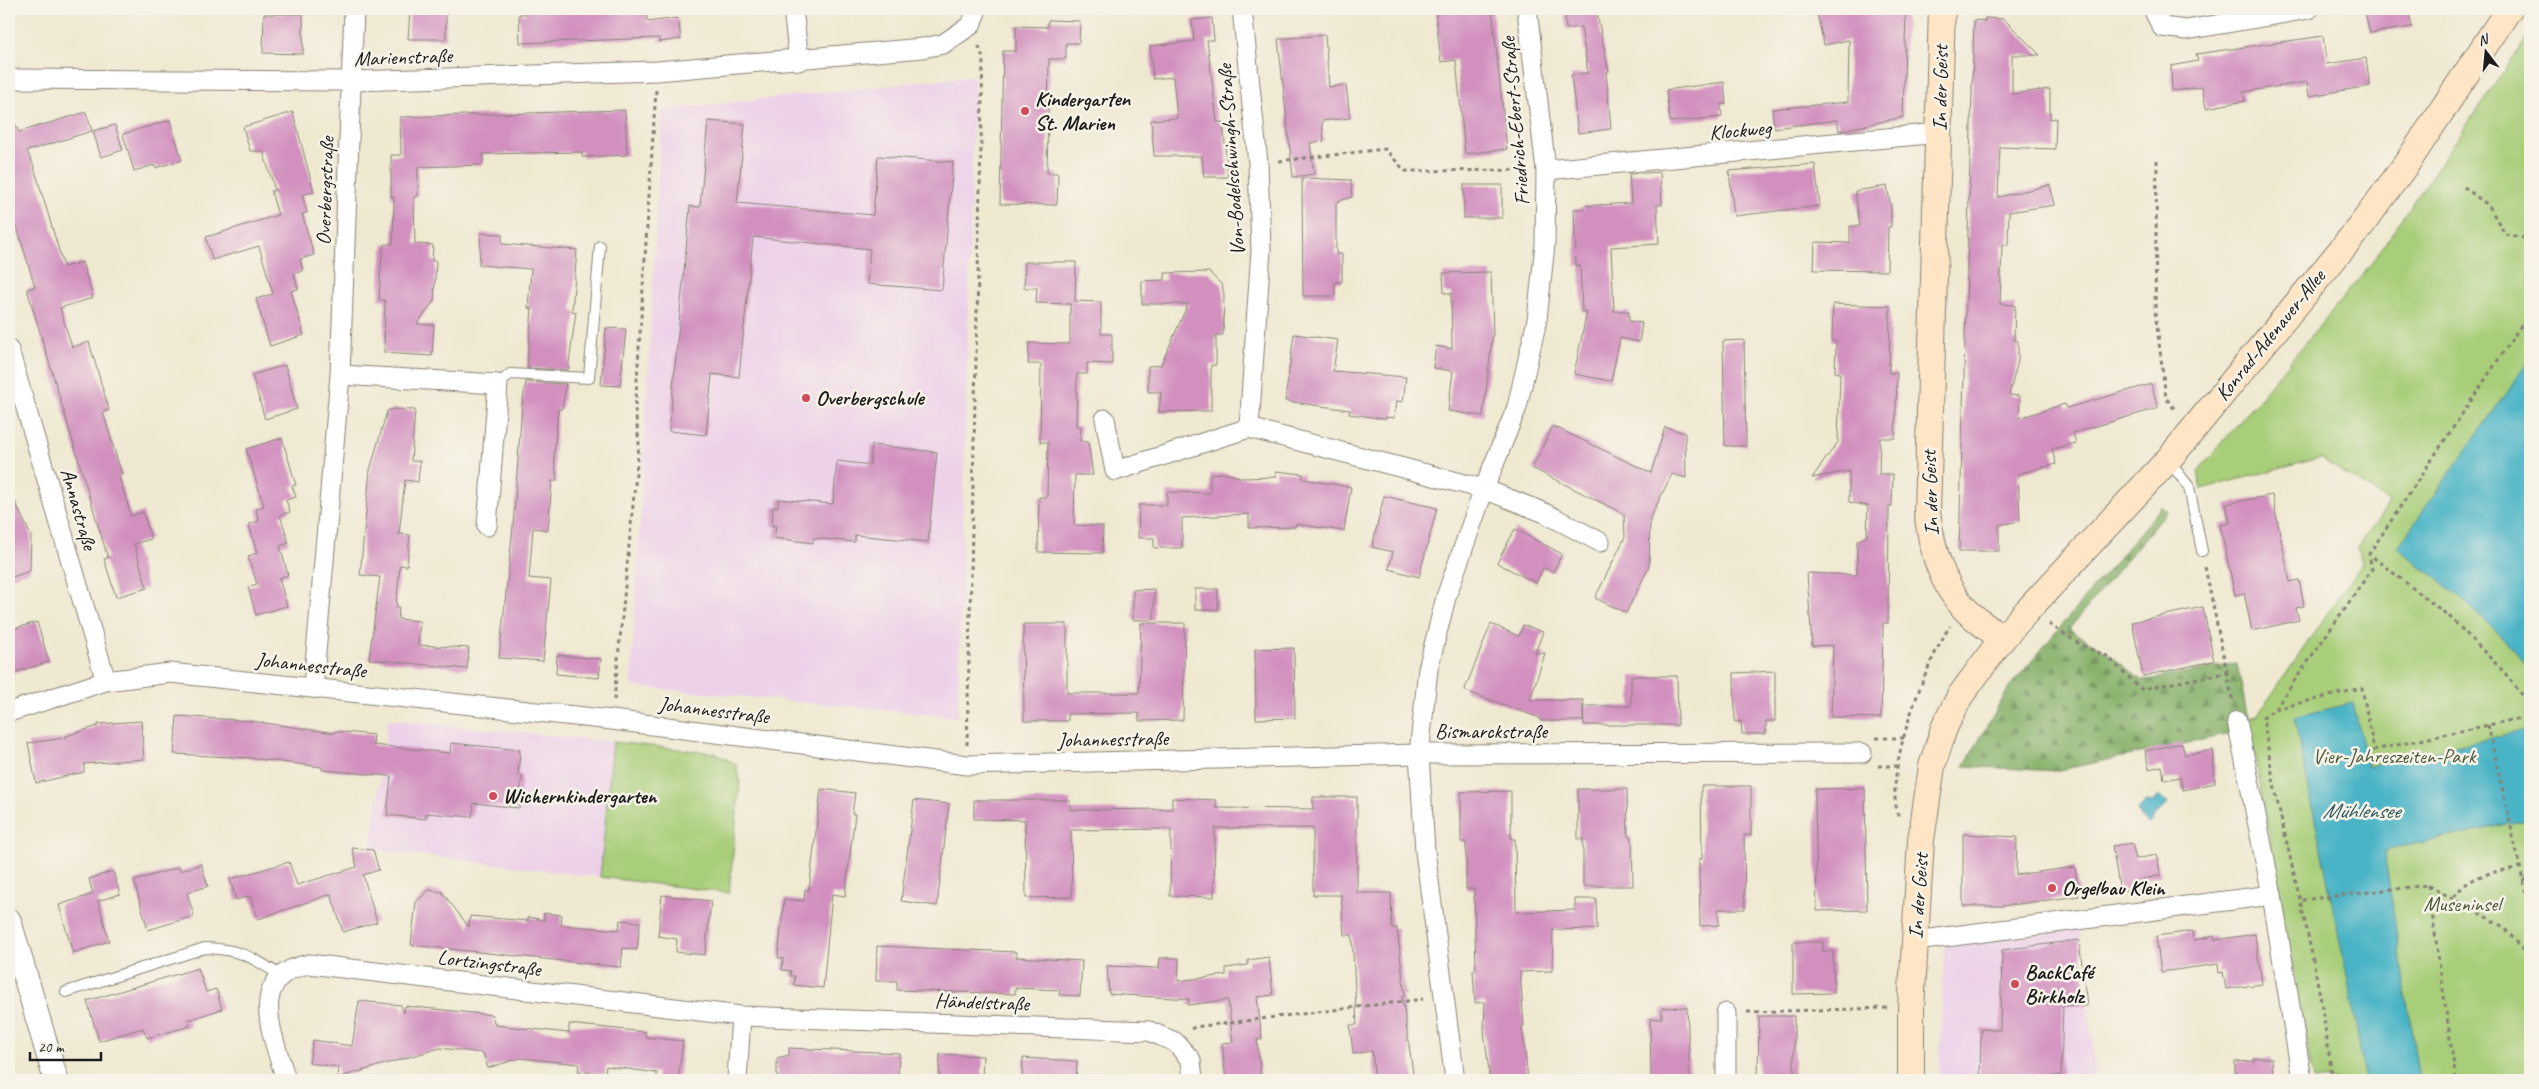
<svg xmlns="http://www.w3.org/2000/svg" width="2539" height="1089" font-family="Caveat,sans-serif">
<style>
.built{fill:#edd1e9}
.forest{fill:url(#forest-firs);stroke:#516642}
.green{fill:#a8ce79;stroke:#62754a}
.water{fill:#49b4c6;stroke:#326871}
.building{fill:#d290bf}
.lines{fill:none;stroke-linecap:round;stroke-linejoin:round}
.service-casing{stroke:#868276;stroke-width:12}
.minor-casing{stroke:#868276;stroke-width:21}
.tertiary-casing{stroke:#868276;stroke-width:26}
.secondary-casing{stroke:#868276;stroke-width:28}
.path{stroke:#868276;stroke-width:3;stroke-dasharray:4 4;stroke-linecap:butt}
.service{stroke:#fff;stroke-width:10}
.minor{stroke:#fff;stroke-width:19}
.tertiary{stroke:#fff;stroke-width:24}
.secondary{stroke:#fde5c5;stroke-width:26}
.poi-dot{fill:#d1495b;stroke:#f7f3e8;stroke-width:2}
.labels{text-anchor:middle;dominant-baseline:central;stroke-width:5;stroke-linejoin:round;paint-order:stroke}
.street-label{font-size:21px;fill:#1c1c1c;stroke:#f7f3e8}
.poi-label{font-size:21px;font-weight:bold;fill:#1c1c1c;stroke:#f7f3e8;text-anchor:start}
.park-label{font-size:21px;fill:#4d5a3d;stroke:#f7f3e8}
.water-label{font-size:22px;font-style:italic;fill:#2e5960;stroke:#f7f3e8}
</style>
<defs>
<pattern id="forest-firs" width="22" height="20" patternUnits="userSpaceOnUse" patternTransform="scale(1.25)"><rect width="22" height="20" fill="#86b169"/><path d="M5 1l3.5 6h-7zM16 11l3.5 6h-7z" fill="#6d8f56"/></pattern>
</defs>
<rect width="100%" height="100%" fill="#f7f3e8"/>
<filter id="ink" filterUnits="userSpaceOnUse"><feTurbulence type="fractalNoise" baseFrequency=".02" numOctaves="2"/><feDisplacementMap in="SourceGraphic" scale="10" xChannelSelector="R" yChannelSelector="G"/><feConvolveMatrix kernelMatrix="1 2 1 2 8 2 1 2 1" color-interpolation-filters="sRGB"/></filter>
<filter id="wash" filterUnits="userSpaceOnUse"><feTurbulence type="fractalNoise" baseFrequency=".0096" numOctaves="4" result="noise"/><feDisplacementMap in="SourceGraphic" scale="20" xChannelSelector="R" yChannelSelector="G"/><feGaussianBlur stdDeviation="1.12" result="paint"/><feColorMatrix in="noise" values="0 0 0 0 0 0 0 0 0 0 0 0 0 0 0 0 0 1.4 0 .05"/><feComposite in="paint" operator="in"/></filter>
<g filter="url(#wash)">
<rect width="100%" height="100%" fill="#efe9d1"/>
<!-- built -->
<g class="built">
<polygon points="974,76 958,717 631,686 662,110"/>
<polygon points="388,719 613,742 600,877 371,849"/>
<polygon points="2079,929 2096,1076 2075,1080 1939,1080 1944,946"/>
</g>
<!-- forest -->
<polygon class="forest" points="2162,506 2167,511 2069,629 2109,654 2142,681 2237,663 2250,730 2055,771 1964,766 2009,688"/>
<!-- green -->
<g class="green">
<polygon points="2530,33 2530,1080 2313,1080 2248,718 2257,716 2362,563 2358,547 2390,502 2320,458 2202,489 2198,472 2371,264"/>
<polygon points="613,742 715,753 736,764 740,783 729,893 600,877"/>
</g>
<!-- water -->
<g class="water">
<path d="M2530 359V669C2492 621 2446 585 2397 548Z"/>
<polygon points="2353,703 2368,766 2530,729 2530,819 2384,851 2419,1080 2365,1080 2351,996 2294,717"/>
<polygon points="2158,796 2167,803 2149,824 2140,818 2137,810 2145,802 2152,803"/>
</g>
<g id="blocks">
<!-- building -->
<g class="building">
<polygon points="410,9 446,9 446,39 408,39"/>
<polygon points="526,9 647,9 647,22 678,18 681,39 659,42 659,38 520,43 519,14 526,14"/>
<polygon points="1435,9 1492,9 1507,149 1465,154 1456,60 1441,62"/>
<polygon points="1564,9 1596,9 1609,72 1606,72 1611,129 1578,133 1571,75 1588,73 1581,27 1566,29"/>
<polygon points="1816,9 1906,9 1903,117 1839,131 1837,120 1774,128 1772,109 1848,102 1849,40 1824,45"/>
<polygon points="2364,9 2408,9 2412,27 2370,33"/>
<polygon points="264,14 303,14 303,54 263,53"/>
<polygon points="1212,18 1214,40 1207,40 1217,122 1223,122 1228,177 1204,177 1202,156 1154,156 1151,120 1177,118 1173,77 1153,79 1150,46 1194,41 1192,20"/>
<polygon points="1985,18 2004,19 2040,55 2012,55 2012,94 2050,89 2050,119 2056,118 2055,149 2000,147 1998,197 2050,185 2055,205 2009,212 2008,245 2002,245 2000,304 2015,305 2014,340 2018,341 2018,361 2009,395 2020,396 2019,418 2065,404 2067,408 2151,384 2158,408 2073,433 2076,443 2052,449 2056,464 2018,474 2020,521 1999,525 1999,551 1959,551 1974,20 1985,21"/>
<polygon points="1048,20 1080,21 1079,43 1066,43 1066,59 1049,59 1047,173 1058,173 1057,205 1000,204 1003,51 1016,51 1016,26 1048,27"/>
<polygon points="1325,35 1329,87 1346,85 1350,118 1322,121 1324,141 1310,143 1314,174 1293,177 1278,39"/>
<polygon points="2323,36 2327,64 2366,58 2370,86 2309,96 2307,82 2243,92 2245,101 2206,108 2202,87 2172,91 2171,66 2198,61 2196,54"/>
<polygon points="1724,82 1726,104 1721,104 1722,117 1670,122 1666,90"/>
<polygon points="625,110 627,155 582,157 582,152 483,154 483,165 418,167 418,196 414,197 415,244 433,245 432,261 436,261 434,301 417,324 434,325 432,356 384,353 385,300 379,300 381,265 384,244 393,244 394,197 391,197 391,155 401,155 400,117"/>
<polygon points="9,111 19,132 86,112 92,131 27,151 33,164 64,267 82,262 93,298 60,308 72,347 89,342 109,410 103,412 122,475 119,476 131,516 143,512 151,539 134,544 147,588 116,597 104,559 108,558 27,289 35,287 17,227 9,229"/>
<polygon points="293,112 314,192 302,195 307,213 302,214 314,255 300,259 303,271 294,274 298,289 291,291 304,335 270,346 256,299 273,294 259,246 212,260 206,237 278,215 271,191 275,190 263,151 250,151 243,127"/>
<polygon points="170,120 182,160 155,168 154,165 134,171 123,134"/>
<polygon points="708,121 745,124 737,203 873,215 878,156 953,162 942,290 867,284 870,249 753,237 739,377 712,374 706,435 669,431 690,206 700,207"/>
<polygon points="115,125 123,150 101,157 93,131"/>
<polygon points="1815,164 1820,206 1734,216 1729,171"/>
<polygon points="1660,172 1662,205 1657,205 1659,244 1611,247 1614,311 1629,311 1629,321 1642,323 1639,342 1620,338 1611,381 1574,374 1587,311 1582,312 1580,265 1576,266 1574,209 1584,209 1583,206 1631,203 1629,174"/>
<polygon points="1302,178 1351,180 1352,197 1336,202 1336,254 1342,254 1342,282 1335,282 1335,296 1303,296"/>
<rect x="1464" y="185" width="38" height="33"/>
<polygon points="1887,186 1891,207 1891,227 1888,227 1887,271 1814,270 1815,242 1850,243 1850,226 1860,226 1855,191"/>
<polygon points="481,233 502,234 502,244 577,250 572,311 576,312 568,370 527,368 532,309 528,308 531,269 479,265"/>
<polygon points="1025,262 1076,262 1075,301 1101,302 1101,334 1112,334 1112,364 1087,363 1087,374 1077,374 1076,426 1081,426 1080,441 1088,442 1093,475 1075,475 1074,525 1103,526 1102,553 1038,552 1039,497 1047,497 1048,442 1040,442 1041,364 1028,364 1029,343 1070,344 1070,304 1036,303 1037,288 1024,288"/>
<polygon points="1209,272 1222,285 1224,295 1223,335 1216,335 1216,365 1211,365 1211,411 1159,412 1161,392 1148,392 1148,366 1161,365 1188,304 1142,304 1142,281 1165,280 1165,273"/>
<polygon points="1491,272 1493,332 1483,416 1448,411 1453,371 1433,368 1436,346 1452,349 1451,293 1444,293 1443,273"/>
<polygon points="1833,304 1890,306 1889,373 1897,373 1896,409 1895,438 1880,438 1879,474 1893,474 1892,506 1889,506 1888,623 1883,623 1881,718 1831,717 1833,645 1812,646 1807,573 1857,575 1857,541 1867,536 1868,506 1849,502 1849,471 1812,478 1838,442 1840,373 1835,372 1836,341 1832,341"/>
<polygon points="606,328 626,329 620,386 601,385"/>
<polygon points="1294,334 1338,340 1333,371 1406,377 1403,402 1396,401 1394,418 1386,417 1386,419 1349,414 1350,410 1285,401"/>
<polygon points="1744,340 1746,446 1725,446 1723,341"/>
<polygon points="285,365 297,409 265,419 252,375"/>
<polygon points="526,382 566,384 562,409 558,409 554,455 557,481 552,481 548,530 533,528 529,578 551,580 543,661 499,658 513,527 522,405"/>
<polygon points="394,409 415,410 411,461 420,461 418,482 405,480 399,534 410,535 407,566 400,565 396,607 399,607 398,619 420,621 418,645 469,648 467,669 369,659 380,577 360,575 370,470 387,411"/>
<polygon points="1553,426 1651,473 1665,427 1685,433 1686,478 1672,474 1650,518 1649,567 1626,613 1595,598 1625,537 1624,514 1532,468"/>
<polygon points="282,438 296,485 292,486 296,497 286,500 290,512 280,515 289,543 280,546 288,575 279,578 287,606 256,615 248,587 257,584 248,556 257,553 249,524 259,521 256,509 264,506 246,449"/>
<polygon points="872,445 937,452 928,542 855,535 855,542 813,538 813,543 774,538 776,526 772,526 773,507 778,507 778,499 833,504 837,461 870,465"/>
<polygon points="1276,471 1303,474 1303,479 1351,487 1344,531 1296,524 1295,527 1249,528 1249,514 1182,518 1182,548 1154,548 1154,538 1138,538 1139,505 1167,505 1167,492 1210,493 1210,474 1223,473 1244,478 1276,477"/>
<polygon points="9,489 31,536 30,571 9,578"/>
<polygon points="2272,495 2290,582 2299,580 2304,606 2296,608 2299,620 2252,631 2244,593 2235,595 2220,525 2230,523 2226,504"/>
<polygon points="1384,496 1437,508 1419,577 1389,569 1393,552 1372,547"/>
<polygon points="1515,529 1562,554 1553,572 1543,568 1536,583 1497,563"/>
<polygon points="1154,589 1154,620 1133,620 1133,590"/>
<rect x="1195" y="589" width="23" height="21"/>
<polygon points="2203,607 2214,661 2143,676 2132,622"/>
<polygon points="37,622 49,662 9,674 9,630"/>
<polygon points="1141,623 1185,623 1183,720 1139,721 1139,713 1068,714 1068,721 1024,721 1023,624 1067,624 1067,693 1139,693"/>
<polygon points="1491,624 1519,636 1523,625 1543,632 1535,653 1545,653 1530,700 1583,700 1583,721 1540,721 1540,718 1466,691 1465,689"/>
<polygon points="1294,648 1295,718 1256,719 1255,649"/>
<polygon points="557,655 601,659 599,678 556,674"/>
<polygon points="1775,671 1775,721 1766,721 1766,734 1742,734 1741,721 1735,722 1734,673"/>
<polygon points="1631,676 1677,676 1678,725 1584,725 1583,706 1631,706"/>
<polygon points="177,716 251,721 335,733 335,731 374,735 373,745 450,753 451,743 520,750 518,775 522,775 519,808 474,803 472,817 426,813 426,819 387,815 391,776 322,770 322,767 249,758 174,754"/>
<polygon points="141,721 144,759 84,764 84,772 36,783 28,743 66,738 66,736 98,726 98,724"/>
<polygon points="2182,743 2185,755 2213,750 2215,783 2183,790 2180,777 2164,780 2162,766 2149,769 2145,751"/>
<polygon points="1701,786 1751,786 1751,835 1744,835 1745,909 1718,909 1719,925 1700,926 1699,859 1702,859"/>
<polygon points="1865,788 1867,910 1817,911 1815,789"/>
<polygon points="821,789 855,793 852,814 855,814 845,896 832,894 823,988 794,985 795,976 790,976 791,971 782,970 783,958 778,958 784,899 804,901 805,889 809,890"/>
<polygon points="1578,789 1627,789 1628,837 1632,837 1633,886 1583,886 1583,839 1578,839"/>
<polygon points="1511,791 1511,839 1515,839 1516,912 1575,910 1575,899 1596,899 1597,929 1553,930 1552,971 1520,972 1524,1026 1522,1026 1528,1080 1490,1080 1484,1030 1485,1002 1475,1003 1473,970 1476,970 1474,889 1466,889 1466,842 1461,842 1461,792"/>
<polygon points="1313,797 1357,797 1357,893 1391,893 1392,928 1397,928 1405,996 1402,996 1414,1080 1375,1080 1372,1051 1353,1054 1350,1025 1357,1025 1352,935 1344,935 1341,895 1313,895 1313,828 1215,828 1214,897 1170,896 1171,829 1071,830 1072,897 1026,898 1025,820 974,819 974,800 1070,800 1070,810 1172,809 1172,798 1216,800 1216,808 1313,809"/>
<polygon points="914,800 949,804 937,906 901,901"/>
<polygon points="1963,834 2017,837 2016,875 2075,867 2079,896 2003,906 1963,906"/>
<polygon points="2132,843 2136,859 2156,855 2161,875 2140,880 2142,888 2120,891 2112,846"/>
<polygon points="352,848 373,850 379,870 363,875 377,922 343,932 331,894 258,919 250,896 236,900 230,879 289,862 297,885 357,867"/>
<polygon points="201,864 208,886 187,893 194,916 148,930 134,881 179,867 180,871"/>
<polygon points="113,871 120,894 98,901 109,941 73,953 59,905 93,894 89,879"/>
<polygon points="429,890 442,892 469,927 470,916 528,921 528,917 544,920 544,913 562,915 561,925 619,930 620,920 640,922 637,950 623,948 621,967 411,945 416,902"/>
<polygon points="662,895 711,901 705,955 676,952 677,939 658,936"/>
<polygon points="2193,931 2194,940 2214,936 2215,940 2255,934 2262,984 2226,989 2223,972 2219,973 2218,964 2161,972 2156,936"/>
<polygon points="2079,940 2087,1006 2063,1005 2061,1075 2032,1080 1980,1080 1981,1029 2000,1030 2002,950"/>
<polygon points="1793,942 1823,942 1823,951 1833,951 1834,993 1793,994"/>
<polygon points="877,946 1016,952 1016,957 1082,961 1080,996 1059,995 1060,990 1015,988 1015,994 897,990 897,981 876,981"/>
<polygon points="1269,957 1273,995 1257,997 1262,1039 1257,1040 1261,1080 1226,1080 1222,1043 1233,1042 1228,1000 1188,1005 1189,999 1109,994 1107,966 1159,968 1160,958 1179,958 1178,981 1226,975 1226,968 1248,965 1248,960"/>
<polygon points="198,968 206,992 216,989 222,1009 188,1020 190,1026 147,1038 143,1028 99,1041 87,1001"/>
<polygon points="359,1001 401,1005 404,1013 405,1006 492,1015 495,1025 569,1033 569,1024 646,1032 645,1037 683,1041 678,1080 657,1080 657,1073 606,1066 605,1074 578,1071 579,1064 520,1058 488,1068 483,1053 440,1048 337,1078 338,1067 309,1063 313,1040 352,1046"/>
<polygon points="1687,1007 1690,1080 1651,1080 1650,1019 1662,1018 1662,1008"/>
<polygon points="1759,1016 1794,1016 1794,1080 1758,1080"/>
<polygon points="789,1048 899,1053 898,1080 777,1080 777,1058 789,1055"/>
<polygon points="940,1054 983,1056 982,1080 939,1080"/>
<polygon points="1023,1058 1077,1061 1076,1080 1022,1080"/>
<polygon points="2254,1058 2272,1058 2273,1080 2235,1080 2235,1062 2254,1061"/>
</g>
</g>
</g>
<g filter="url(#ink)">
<use href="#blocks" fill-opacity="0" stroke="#868276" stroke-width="1"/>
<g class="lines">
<!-- service casing -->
<g class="service-casing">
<g id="service">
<polyline points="498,384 510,374 589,378 600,246"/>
<polyline points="2169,461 2189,487 2202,551"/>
<path d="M66 992 205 948C240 949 252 957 280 975"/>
</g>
</g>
<!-- minor casing -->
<g class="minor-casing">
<g id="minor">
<polyline points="793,9 799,61"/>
<polyline points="1242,9 1258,163 1261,250 1249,428"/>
<polyline points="2153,9 2162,27 2186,30 2309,9"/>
<polyline points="9,79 353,81 657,71 923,48 943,44 971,25 977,9"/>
<polyline points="1546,170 1939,133"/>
<polyline points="9,350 106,681"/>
<polyline points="340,375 498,384 487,526"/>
<polyline points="1105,419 1115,471 1249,428 1484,489 1545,513 1600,542"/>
<polyline points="313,688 340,375 354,9"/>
<polyline points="9,712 106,681 170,673 612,720 967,765 1419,754 1862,753"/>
<polyline points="2237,721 2272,895 2302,1080"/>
<polyline points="1915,941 2272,895"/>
<polyline points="1726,1013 1726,1080"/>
<path d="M286 1080C274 1037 244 976 309 964L741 1016 1149 1031 1175 1042 1191 1060 1193 1080"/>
<polyline points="737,1080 741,1016"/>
<polyline points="1455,1080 1425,851 1419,754 1428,669 1446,597 1484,489 1517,407 1537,320 1545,244 1546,170 1527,9"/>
</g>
</g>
<!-- tertiary casing -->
<g class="tertiary-casing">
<polyline id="tertiary" points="9,921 56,1080"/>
</g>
<!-- secondary casing -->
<g class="secondary-casing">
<g id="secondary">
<path d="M1942 9 1927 512C1932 548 1940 583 1966 610 1977 621 1991 630 2002 639"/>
<polyline points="1911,1080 1911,1008 1921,840 1932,766 1944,728 1960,696 2002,639 2027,611 2168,460 2360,227 2407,163 2509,9"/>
</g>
</g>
<!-- path -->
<g class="path">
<polyline points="2157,160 2155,311 2166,398 2176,411"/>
<polyline points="1279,161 1385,149 1405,171 1525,170"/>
<polyline points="2464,187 2489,206 2505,234 2530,239"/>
<polyline points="2530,312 2369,554 2451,618 2504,672 2530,705"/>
<polyline points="2205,567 2227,673"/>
<polyline points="2049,624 2081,645 2107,656 2141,689 2227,673 2233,702"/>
<polyline points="614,700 639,443 635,409 656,90"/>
<polyline points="2275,709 2362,688 2374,750 2530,716"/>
<polyline points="2488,725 2530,911"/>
<polyline points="1876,738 1904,738"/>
<polyline points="967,745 983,58 978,44"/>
<polyline points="1878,766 1897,766"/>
<path d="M1899 816C1881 777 1926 662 1950 626"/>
<polyline points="2523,880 2530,878"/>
<polyline points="2428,885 2456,1080"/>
<path d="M2454 897C2471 873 2493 873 2520 867"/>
<polyline points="2302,900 2428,885 2502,926 2530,956"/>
<polyline points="1747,1012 1888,1008"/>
<polyline points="1191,1029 1195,1027 1423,999"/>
<path d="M2332 1080C2322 984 2299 898 2278 804 2272 776 2268 747 2263 718L2275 709 2372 569 2369 554"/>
</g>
<!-- service -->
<use href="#service" class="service"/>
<!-- minor -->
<use href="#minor" class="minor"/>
<!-- tertiary -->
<use href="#tertiary" class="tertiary"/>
<!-- secondary -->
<use href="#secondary" class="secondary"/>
</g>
</g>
<!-- markers -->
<g class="poi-dot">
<circle cx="1025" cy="111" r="5"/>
<circle cx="806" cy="398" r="5"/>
<circle cx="493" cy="796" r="5"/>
<circle cx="2052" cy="888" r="5"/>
<circle cx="2015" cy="984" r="5"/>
</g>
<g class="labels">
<!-- street labels -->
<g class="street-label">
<text transform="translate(403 57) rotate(-2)">Marienstraße</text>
<text transform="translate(1940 88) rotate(-89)">In der Geist</text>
<text transform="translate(1515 121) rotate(-95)">Friedrich-Ebert-Straße</text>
<text transform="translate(1740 130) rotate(-5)">Klockweg</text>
<text transform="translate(1231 160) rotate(-94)">Von-Bodelschwingh-Straße</text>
<text transform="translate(325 191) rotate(-88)">Overbergstraße</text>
<text transform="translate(2270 335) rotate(-51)">Konrad-Adenauer-Allee</text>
<text transform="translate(1930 493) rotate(-92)">In der Geist</text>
<text transform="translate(79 509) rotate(74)">Annastraße</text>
<text transform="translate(311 665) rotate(6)">Johannesstraße</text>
<text transform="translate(714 710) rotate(7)">Johannesstraße</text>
<text x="1491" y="731">Bismarckstraße</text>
<text transform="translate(1113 739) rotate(-1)">Johannesstraße</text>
<text transform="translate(1918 896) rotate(-86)">In der Geist</text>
<text transform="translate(489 963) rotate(7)">Lortzingstraße</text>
<text transform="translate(982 1002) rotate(2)">Händelstraße</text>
</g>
<!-- poi labels -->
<g class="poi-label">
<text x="1035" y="99">Kindergarten<tspan x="1035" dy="24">St. Marien</tspan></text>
<text x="816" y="398">Overbergschule</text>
<text x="503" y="796">Wichernkindergarten</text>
<text x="2062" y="888">Orgelbau Klein</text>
<text x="2025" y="972">BackCafé<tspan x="2025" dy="24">Birkholz</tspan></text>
</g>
<!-- park labels -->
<g class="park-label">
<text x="2394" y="756">Vier-Jahreszeiten-Park</text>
<text x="2462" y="904">Museninsel</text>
</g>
<!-- water labels -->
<g class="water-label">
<text x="2361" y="811">Mühlensee</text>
</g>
</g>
<!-- margin -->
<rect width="2539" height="1089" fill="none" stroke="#f7f3e8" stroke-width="30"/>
<!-- north arrow -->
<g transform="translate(2486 52) rotate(344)" stroke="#f7f3e8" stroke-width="4" paint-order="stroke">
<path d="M0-4L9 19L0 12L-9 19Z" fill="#1c1c1c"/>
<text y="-8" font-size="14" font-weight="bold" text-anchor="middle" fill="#1c1c1c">N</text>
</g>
<!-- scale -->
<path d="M30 1052v8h71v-8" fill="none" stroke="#1c1c1c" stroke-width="2.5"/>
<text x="38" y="1052" font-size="15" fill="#1c1c1c" stroke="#f7f3e8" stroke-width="4" paint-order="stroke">20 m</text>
</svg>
